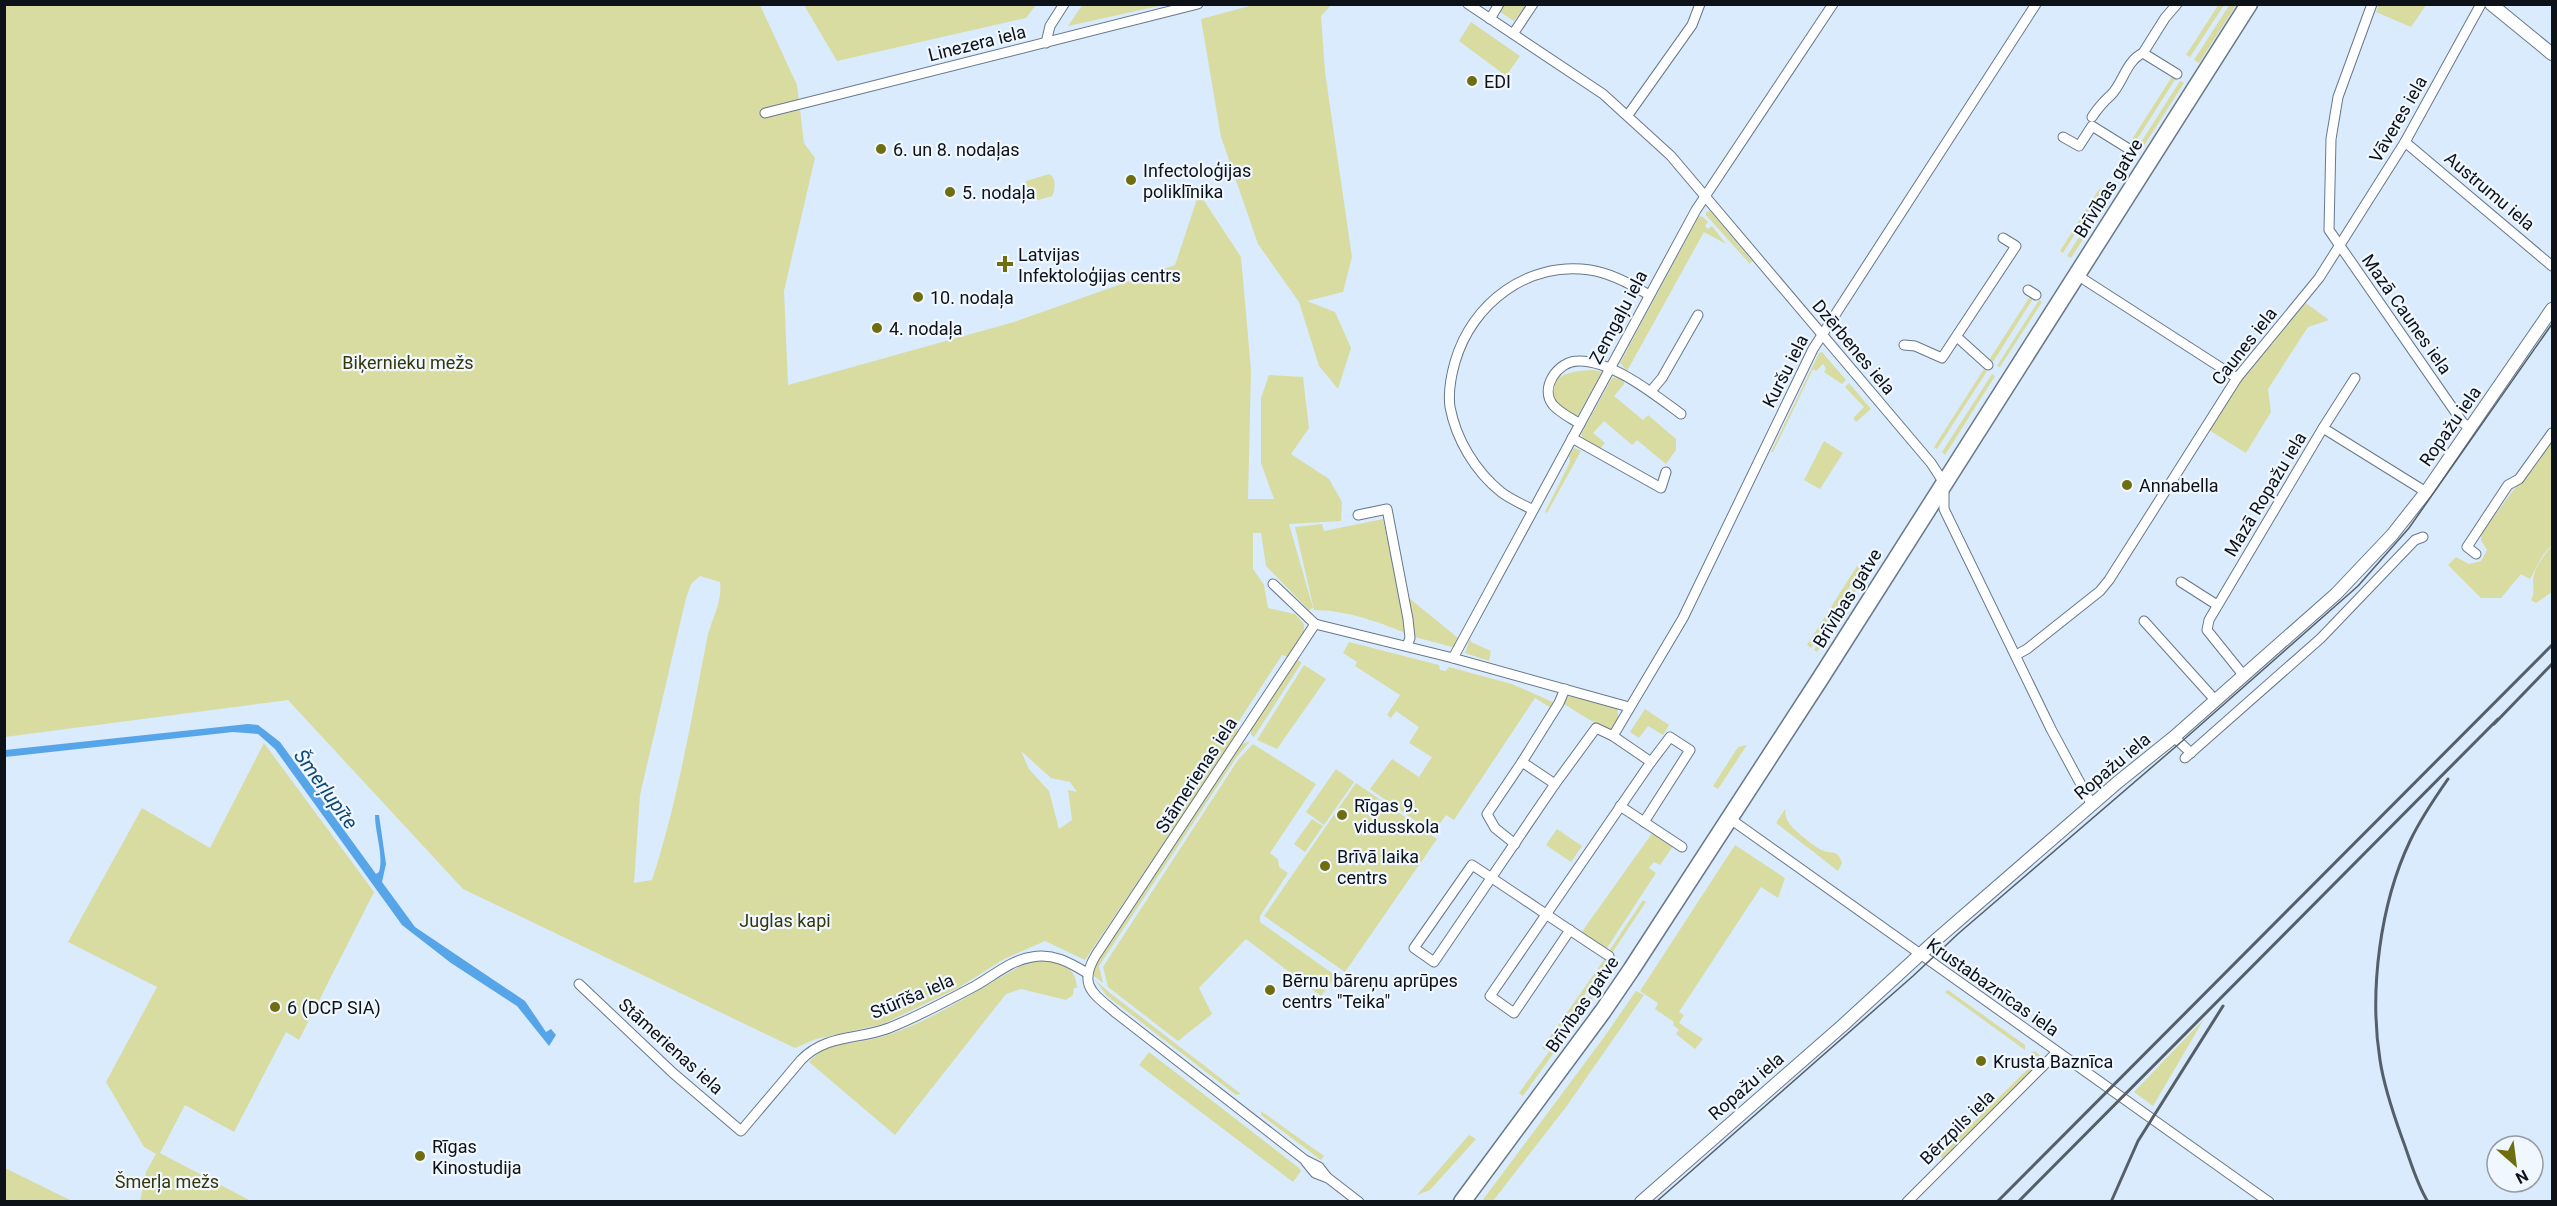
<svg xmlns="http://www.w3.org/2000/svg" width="2557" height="1206" font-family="Roboto,sans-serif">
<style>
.green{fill:#d9dca0;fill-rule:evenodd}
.water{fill:#56a5e8}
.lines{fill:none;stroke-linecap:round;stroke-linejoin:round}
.street-casing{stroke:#687888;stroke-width:11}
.secondary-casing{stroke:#687888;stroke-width:14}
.highway-casing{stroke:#687888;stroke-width:19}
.street{stroke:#fff;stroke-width:9}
.secondary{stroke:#fff;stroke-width:12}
.highway{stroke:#fff;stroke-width:16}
.tram{stroke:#545f69;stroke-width:1.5}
.rail{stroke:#545f69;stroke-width:3}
.poi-dot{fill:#6e6e10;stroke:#f0f7fe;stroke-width:2}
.labels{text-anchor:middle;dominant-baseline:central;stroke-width:4.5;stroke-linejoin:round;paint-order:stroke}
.street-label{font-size:18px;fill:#0c1218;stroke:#f0f7fe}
.poi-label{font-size:18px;fill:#0c1218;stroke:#f0f7fe;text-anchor:start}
.park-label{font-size:18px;fill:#36360a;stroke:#f0f7fe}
.water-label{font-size:20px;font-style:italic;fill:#0e4975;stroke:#f0f7fe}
</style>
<rect width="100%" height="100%" fill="#d9ebfd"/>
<!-- green -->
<g class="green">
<polygon points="1083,4 1163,4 1163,5 1068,26"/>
<polygon points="1257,4 1331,5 1321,16 1325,72 1352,257 1343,292 1307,301 1335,312 1351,348 1338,389 1319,366 1299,302 1258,244 1221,137 1201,19"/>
<polygon points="2219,4 2224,5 2190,57 2186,55"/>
<polygon points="2230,4 2236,5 2199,63 2194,60"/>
<path d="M4 5H760L797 85 804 143 815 158 784 291 788 385 1014 322 1175 265 1199 193 1241 257 1251 370 1248 499H1274L1261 463V398L1269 375 1303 377 1309 428 1291 454 1329 479 1342 502 1341 521 1289 524 1313 608 1309 610 1266 566 1261 533H1253V569L1264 585 1268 608 1295 614 1304 624V632L1288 657 1282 655 1235 727 1240 730 1085 960 1045 941 1004 959 958 988 883 1024 816 1039 795 1048 463 889 288 700 5 737ZM700 576 720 582C723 602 711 619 707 639 691 720 678 801 652 880L634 883 640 795 686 598 691 584ZM1021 751 1051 778 1070 782 1077 792 1068 790 1072 820 1059 829 1049 791 1029 769Z"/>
<polygon points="804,5 1036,5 1026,18 837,61"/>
<polygon points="1505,5 1505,4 1526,5 1514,21 1500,12"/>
<polygon points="2379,5 2379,4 2426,5 2411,27 2376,12"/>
<polygon points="1471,22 1520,56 1506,76 1459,41"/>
<polygon points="2173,75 2176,78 2132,147 2129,144"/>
<polygon points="2180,81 2184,83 2140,152 2136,150"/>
<path d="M1049 174C1056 177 1056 189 1052 196L1038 200C1030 197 1026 190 1026 181Z"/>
<polygon points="2099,189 2102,191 2063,253 2060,251"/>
<polygon points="2106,195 2110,197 2071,258 2067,256"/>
<polygon points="1710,211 1752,261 1750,264 1706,215 1706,212"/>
<polygon points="1699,216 1703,217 1708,222 1705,226 1708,229 1712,226 1726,244 1704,232 1627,371 1620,363"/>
<polygon points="2031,295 2034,297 1993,362 1989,360"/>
<polygon points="2039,300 2042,302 2000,367 1997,366"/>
<polygon points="2306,303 2329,320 2308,327 2268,389 2271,412 2246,453 2209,430 2240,383"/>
<polygon points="1822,352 1846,380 1842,384 1824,372 1826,368 1823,364 1816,371 1813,369 1773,452 1771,452 1819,353"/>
<polygon points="1984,369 1987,371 1937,449 1934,447"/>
<path d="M1593 370 1602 372 1577 417 1554 403C1544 373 1573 371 1593 370Z"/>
<polygon points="1992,374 1995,376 1945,455 1942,452"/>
<polygon points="1619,377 1624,379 1624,384 1614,396 1643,420 1648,415 1676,439 1676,450 1666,464 1637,440 1632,445 1604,421 1593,433 1605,443 1600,449 1583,438 1581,434 1612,378"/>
<polygon points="1849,383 1871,409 1856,422 1853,418 1864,407 1845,387"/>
<polygon points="2552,437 2552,545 2543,555 2530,579 2521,574 2501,598 2481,598 2448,565 2456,557 2469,564 2481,561 2487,550 2481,540 2482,533"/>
<polygon points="1824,441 1843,453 1820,489 1804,480"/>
<polygon points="1574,448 1581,451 1547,513 1545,512 1570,462 1569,456"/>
<path d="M1383 519 1402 607 1405 633C1377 621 1344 610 1314 610L1295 527 1322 524 1324 531Z"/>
<path d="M2552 546V592L2536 603 2531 600C2535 592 2533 589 2533 581 2533 569 2545 554 2552 546Z"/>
<polygon points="1857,566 1861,569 1811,648 1807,645"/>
<polygon points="1864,571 1867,573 1817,652 1814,650"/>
<polygon points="1409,598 1458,638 1469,622 1456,648 1415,637"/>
<polygon points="1470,639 1471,642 1491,651 1489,661 1465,653"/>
<polygon points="1349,642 1439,665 1440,670 1446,671 1449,667 1512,684 1555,703 1551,708 1535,698 1454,820 1446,815 1433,833 1370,789 1392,759 1419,777 1432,757 1409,743 1419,727 1396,711 1391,718 1387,715 1400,695 1355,666 1357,662 1343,653"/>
<polygon points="1297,660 1302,662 1254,737 1251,735 1251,729"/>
<polygon points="1304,665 1326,679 1277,749 1257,740"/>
<polygon points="1569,696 1617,708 1619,720 1613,732 1595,721 1593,722 1564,704 1564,701"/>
<polygon points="1645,709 1669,725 1663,735 1648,726 1639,738 1630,732"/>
<polygon points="1250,741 1236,758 1099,966 1103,983 1094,976 1094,970 1098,960 1242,744"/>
<polygon points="264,743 374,892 299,1040 286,1032 234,1132 185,1105 160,1153 251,1201 140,1201 146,1172 156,1154 144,1147 106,1082 157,987 68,942 142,808 210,848"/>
<polygon points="1253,744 1316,784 1270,853 1278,859 1279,867 1288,873 1260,916 1260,922 1336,976 1321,996 1246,939 1199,988 1212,1014 1178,1041 1108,987 1103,967 1238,760"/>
<polygon points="1747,745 1718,789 1713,786 1738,747"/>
<polygon points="1336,769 1354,782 1324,825 1306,812"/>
<polygon points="1356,783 1437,839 1345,972 1264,916"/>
<path d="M1785 809C1785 815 1786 819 1789 823 1792 829 1817 849 1824 851 1834 854 1838 850 1842 863L1838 871 1776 823Z"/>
<polygon points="1312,819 1323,826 1305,852 1294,844"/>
<polygon points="1557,829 1582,846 1571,862 1546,845"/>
<polygon points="1653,832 1673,846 1660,865 1654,862 1649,868 1656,873 1605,951 1581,933"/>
<polygon points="1735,845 1785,878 1778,898 1761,887 1679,1012 1684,1015 1679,1023 1703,1039 1695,1049 1676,1034 1679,1030 1673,1025 1674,1022 1655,1009 1658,1003 1640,991"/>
<polygon points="1643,900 1646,902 1612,953 1609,951"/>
<polygon points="1604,960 1608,962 1545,1050 1542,1048"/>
<path d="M1035 961C1056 960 1076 964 1077 988H1074L1073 995 1066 1000 1021 989 1006 994 895 1135 809 1062C828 1042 843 1045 868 1040 919 1030 973 992 1019 967Z"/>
<polygon points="1612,965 1615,967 1523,1096 1519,1093"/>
<polygon points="1095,980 1110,993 1241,1094 1236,1095 1107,996"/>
<polygon points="1948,990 2025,1045 2025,1050 1945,992"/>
<polygon points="1636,991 1644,995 1566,1107 1493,1201 1482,1201 1602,1040"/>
<polygon points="2204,1019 2153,1106 2134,1092"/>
<polygon points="2035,1051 2042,1057 2040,1064 1942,1159 1940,1155 2037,1060 2029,1054"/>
<polygon points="1149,1052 1299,1168 1301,1171 1293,1182 1139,1065"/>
<polygon points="1261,1111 1324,1156 1321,1160 1261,1115"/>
<polygon points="1469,1135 1476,1139 1430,1190 1417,1195"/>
<polygon points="4,1168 5,1168 72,1201 5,1201"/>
</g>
<!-- water -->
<path class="water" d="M248 724 258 725 280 742 376 874 379 872C384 855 375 834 375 815H379L386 864 382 882 415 927 525 1001 546 1032 551 1029 556 1035 549 1046 517 1006 451 963 402 925 275 749 258 734 233 732 5 757V750Z"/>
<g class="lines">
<!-- street casing -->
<g class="street-casing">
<g id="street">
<polyline points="1468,4 1603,94 1671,156 1931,463 1944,483 1944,509 2051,729 2092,805"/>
<polyline points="2372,4 2338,97 2331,139 2329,230 2463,423 2470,427"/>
<polyline points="1490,19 1499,4"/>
<polyline points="1513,34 1533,4"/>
<polyline points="1046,43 1050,26 1064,4"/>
<polyline points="2143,53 2165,18 2177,4"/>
<polyline points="765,113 1198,4"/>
<polyline points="1628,115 1692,25 1700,4"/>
<path d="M2092 117C2098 108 2103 102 2111 95 2123 83 2126 61 2143 53L2177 74"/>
<polyline points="2063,137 2079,146 2092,126 2129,149"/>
<polyline points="2405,142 2552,266"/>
<polyline points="2077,275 2237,378"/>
<polyline points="2028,290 2036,295"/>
<polyline points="1957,337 1988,365"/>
<polyline points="1904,345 1915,346 1942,358 2016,246 2003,238"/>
<polyline points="1651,391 1662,378 1698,315"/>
<path d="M1580 424C1571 418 1560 413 1553 405 1539 388 1558 361 1578 361 1612 360 1655 395 1681 414"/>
<polyline points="2323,428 2355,378"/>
<polyline points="1572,438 1661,488 1666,472"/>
<path d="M1533 510C1522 504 1510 499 1501 492 1475 471 1456 439 1450 407 1448 392 1451 376 1455 362 1472 303 1528 261 1590 270 1611 273 1631 284 1649 295"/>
<polyline points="1358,515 1387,509 1408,619 1410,638 1407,646"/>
<polyline points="2476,554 2467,547 2508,485 2519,479 2552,433"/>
<polyline points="2181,582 2217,605"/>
<polyline points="1273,584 1315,624"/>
<polyline points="2144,621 2216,701"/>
<path d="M1315 624 1096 955C1077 986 1094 994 1116 1013L1305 1160 1319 1167 1326 1176"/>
<polyline points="1315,624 1449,657 1629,707"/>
<polyline points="2016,655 2027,649 2100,591 2109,580 2237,378 2319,278 2405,142 2481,4"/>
<polyline points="1453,658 1696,210 1833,4"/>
<polyline points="2244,676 2207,630 2209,620 2323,428 2426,492"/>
<polyline points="1565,689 1559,703 1522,762 1555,784 1596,728 1613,736 1651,762 1490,996 1514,1013 1570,930"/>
<polyline points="1613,736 1683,618 1813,349 2036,4"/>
<polyline points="2174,737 2191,753"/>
<polyline points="2185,758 2321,638 2415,540 2423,537"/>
<path d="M1555 784 1434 962 1414 948 1472 865C1518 895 1563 926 1609 956"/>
<polyline points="1620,806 1682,847"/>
<polyline points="1729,818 2269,1202"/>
<polyline points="1644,822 1690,750 1670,737 1651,762"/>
<polyline points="1515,844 1495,828 1487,814 1522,762"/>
<path d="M579 984 673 1073 741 1131 801 1060C826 1034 858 1040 889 1028 919 1016 947 1001 975 986 993 976 1011 960 1032 957 1053 953 1069 962 1087 973"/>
<polyline points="1306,1162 1315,1173 1328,1178 1359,1202"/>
<polyline points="1907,1202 2057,1052"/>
</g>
</g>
<!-- secondary casing -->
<g class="secondary-casing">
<g id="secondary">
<polyline points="2491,4 2552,54"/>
<polyline points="1641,1202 1842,1026 1937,939 2118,782 2174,737 2336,594 2392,535 2426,492 2552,309"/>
</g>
</g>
<!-- highway casing -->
<g class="highway-casing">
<polyline id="highway" points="1462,1202 1603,1011 1631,970 1820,679 2249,4"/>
</g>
<!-- street -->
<use href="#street" class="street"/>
<!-- secondary -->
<use href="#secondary" class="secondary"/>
<!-- highway -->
<use href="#highway" class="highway"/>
<!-- tram -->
<polyline class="tram" points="1656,1202 1913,976 1959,933 2180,743 2358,586 2409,528 2552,324"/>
<!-- rail -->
<g class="rail">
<polyline points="2494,724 2552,664"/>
<polyline points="1997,1202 2552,645"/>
<polyline points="2018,1202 2498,719"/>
<polyline points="2111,1202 2138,1141 2223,1006"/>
<path d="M2428 1202C2416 1183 2410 1159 2402 1138 2393 1113 2384 1087 2380 1060 2369 991 2380 904 2410 841 2420 820 2434 799 2448 779"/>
</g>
</g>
<!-- markers -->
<g class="poi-dot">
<circle cx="1472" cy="81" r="6"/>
<circle cx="881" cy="149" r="6"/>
<circle cx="1131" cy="180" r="6"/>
<circle cx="950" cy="192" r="6"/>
<path d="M1002 255h6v6h6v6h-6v6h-6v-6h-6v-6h6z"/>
<circle cx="918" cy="297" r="6"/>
<circle cx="877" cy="328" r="6"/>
<circle cx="2127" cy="485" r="6"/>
<circle cx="1342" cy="815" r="6"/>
<circle cx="1325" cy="866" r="6"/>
<circle cx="1270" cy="990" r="6"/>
<circle cx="275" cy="1007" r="6"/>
<circle cx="1981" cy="1061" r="6"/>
<circle cx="420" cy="1156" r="6"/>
</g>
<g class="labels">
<!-- street labels -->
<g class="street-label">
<text transform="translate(977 43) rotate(-14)">Linezera iela</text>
<text transform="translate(2398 119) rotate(-60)">Vāveres iela</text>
<text transform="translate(2108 188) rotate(-58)">Brīvības gatve</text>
<text transform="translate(2490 191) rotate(40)">Austrumu iela</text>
<text transform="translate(2407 314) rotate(55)">Mazā Caunes iela</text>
<text transform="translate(1618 317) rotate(-62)">Zemgaļu iela</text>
<text transform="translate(2244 346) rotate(-52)">Caunes iela</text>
<text transform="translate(1854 347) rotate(50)">Dzērbenes iela</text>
<text transform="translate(1785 371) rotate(-63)">Kuršu iela</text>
<text transform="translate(2450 426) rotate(-55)">Ropažu iela</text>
<text transform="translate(2265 494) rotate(-59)">Mazā Ropažu iela</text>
<text transform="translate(1847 598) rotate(-58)">Brīvības gatve</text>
<text transform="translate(2112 766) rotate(-40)">Ropažu iela</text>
<text transform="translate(1196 775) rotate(-57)">Stāmerienas iela</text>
<text transform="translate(1993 987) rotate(35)">Krustabaznīcas iela</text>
<text transform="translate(912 996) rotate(-23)">Stūrīša iela</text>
<text transform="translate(1582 1004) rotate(-55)">Brīvības gatve</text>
<text transform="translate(671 1046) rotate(42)">Stāmerienas iela</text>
<text transform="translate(1746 1086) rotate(-41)">Ropažu iela</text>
<text transform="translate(1957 1127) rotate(-45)">Bērzpils iela</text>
</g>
<!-- poi labels -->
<g class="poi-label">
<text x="1484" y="81">EDI</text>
<text x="893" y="149">6. un 8. nodaļas</text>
<text x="1143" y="170">Infectoloģijas<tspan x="1143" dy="21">poliklīnika</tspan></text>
<text x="962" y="192">5. nodaļa</text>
<text x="1018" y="254">Latvijas<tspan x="1018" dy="21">Infektoloģijas centrs</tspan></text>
<text x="930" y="297">10. nodaļa</text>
<text x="889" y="328">4. nodaļa</text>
<text x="2139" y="485">Annabella</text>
<text x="1354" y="805">Rīgas 9.<tspan x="1354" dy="21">vidusskola</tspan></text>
<text x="1337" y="856">Brīvā laika<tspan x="1337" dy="21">centrs</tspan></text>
<text x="1282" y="980">Bērnu bāreņu aprūpes<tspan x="1282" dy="21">centrs "Teika"</tspan></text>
<text x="287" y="1007">6 (DCP SIA)</text>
<text x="1993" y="1061">Krusta Baznīca</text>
<text x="432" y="1146">Rīgas<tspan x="432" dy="21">Kinostudija</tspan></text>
</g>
<!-- park labels -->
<g class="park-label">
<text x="408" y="362">Biķernieku mežs</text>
<text x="785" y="920">Juglas kapi</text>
<text x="167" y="1181">Šmerļa mežs</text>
</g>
<!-- water labels -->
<g class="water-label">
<text transform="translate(326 789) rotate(54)">Šmerļupīte</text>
</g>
</g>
<!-- border -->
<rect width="2557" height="1206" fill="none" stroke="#0c1218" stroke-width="12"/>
<!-- north arrow -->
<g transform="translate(2515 1164) rotate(152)"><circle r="28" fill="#f0f7fe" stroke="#959ba2" stroke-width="1.5"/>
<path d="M0-4.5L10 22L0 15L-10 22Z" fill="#6e6e10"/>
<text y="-9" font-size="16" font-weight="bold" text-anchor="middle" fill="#0c1218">N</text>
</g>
</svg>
